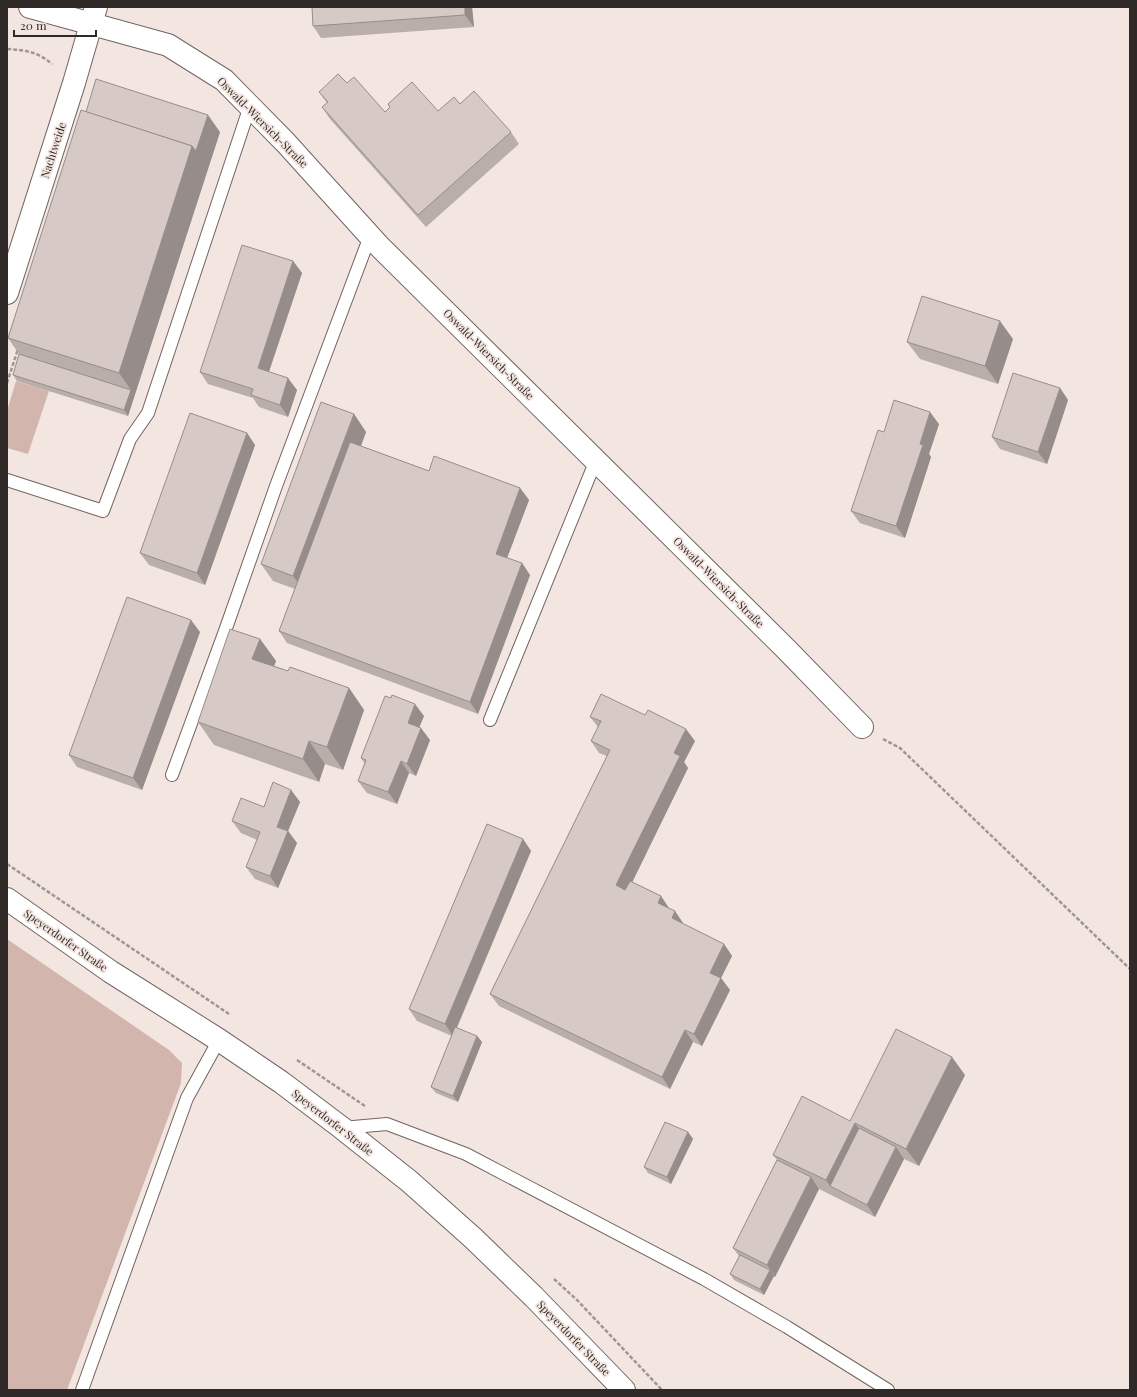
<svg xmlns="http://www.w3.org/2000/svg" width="1137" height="1397" font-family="'Playfair Display',serif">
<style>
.green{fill:#d2b6ad}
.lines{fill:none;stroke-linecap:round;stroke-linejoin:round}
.service-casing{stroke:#716562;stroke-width:14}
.minor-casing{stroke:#716562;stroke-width:24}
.tertiary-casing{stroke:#716562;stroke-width:24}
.path{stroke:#9f9592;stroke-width:2.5;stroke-dasharray:4 2;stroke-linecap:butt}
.service{stroke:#fff;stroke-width:12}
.minor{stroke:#fff;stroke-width:22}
.tertiary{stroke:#fff;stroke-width:22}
.wall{fill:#b9aeaa}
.shaded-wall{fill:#968d8b}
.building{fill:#d7cac6;stroke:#968d8b}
.labels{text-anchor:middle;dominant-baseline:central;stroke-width:3.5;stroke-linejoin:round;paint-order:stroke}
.street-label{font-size:11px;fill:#2f2928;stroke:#f3e6e1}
</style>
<rect width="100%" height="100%" fill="#f3e6e1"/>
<!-- green -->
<g class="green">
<polygon points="16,381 49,391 28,454 7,448 7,411"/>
<polygon points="7,939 169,1050 182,1063 181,1083 67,1390 7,1390"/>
</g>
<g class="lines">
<!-- service casing -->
<g class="service-casing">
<g id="service">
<polyline points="7,480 103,511 130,439 148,413 250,106"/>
<polyline points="490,720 596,460"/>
<polyline points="172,775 225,631 276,486 370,236"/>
<polyline points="342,1128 387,1124 466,1154 704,1279 787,1327 888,1390"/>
<polyline points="82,1390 187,1098 219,1040"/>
</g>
</g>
<!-- minor casing -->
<g class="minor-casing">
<polyline id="minor" points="30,7 168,45 224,80 286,143 379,246 786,649 862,727"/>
</g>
<!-- tertiary casing -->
<g class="tertiary-casing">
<g id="tertiary">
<polyline points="7,293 74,83 96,7"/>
<polyline points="7,899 111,972 219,1040 281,1082 342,1128 409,1181 473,1238 534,1297 624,1390"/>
</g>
</g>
<!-- path -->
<g class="path">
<path d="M7 49C26 50 38 52 52 64"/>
<polyline points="7,383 18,349"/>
<polyline points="883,739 900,748 1130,969"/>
<polyline points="7,864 229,1014"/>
<polyline points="297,1060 365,1106"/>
<polyline points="554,1279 577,1300 662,1390"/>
</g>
<!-- service -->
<use href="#service" class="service"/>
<!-- minor -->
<use href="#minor" class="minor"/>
<!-- tertiary -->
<use href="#tertiary" class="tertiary"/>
</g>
<!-- wall -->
<g class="wall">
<polygon points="312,7 472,7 474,27 321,38 313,26"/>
<polygon points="347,83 385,112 390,108 388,104 438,111 460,104 511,132 519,144 426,227 330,119 322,107 327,103 319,92"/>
<polygon points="86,112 220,132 128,416 17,381 13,375 19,354 8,338"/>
<polygon points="293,261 302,273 269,372 297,390 288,417 259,407 253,398 208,384 200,372"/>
<polygon points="1013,339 998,384 920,359 907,342"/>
<polygon points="1060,388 1068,400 1047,464 1000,449 992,437"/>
<polygon points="354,414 366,432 361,446 429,471 520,488 529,500 507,558 522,563 530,575 478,714 287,643 279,631 295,589 273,581 261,564"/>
<polygon points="939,424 929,454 931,457 905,538 860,523 851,511 884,432"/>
<polygon points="247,433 255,445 205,585 149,565 140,553"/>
<polygon points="200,632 142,790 77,767 69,755"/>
<polygon points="260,639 276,661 274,666 288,671 349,688 364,710 343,770 325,764 319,782 214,745 198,722"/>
<polygon points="424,716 419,728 430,740 416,776 409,773 397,804 367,793 358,781 365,764 361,758"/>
<polygon points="590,717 695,741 684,762 688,768 632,882 661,896 669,909 675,911 683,924 724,944 732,956 721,978 730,990 702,1046 693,1042 670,1089 499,1006 490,994 607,756 599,753 591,741 598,727"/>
<polygon points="291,790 300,802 288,831 297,843 278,888 255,879 246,867 257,840 241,833 232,821 264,807"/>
<polygon points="523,839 531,851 457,1028 477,1036 482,1042 458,1102 436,1093 431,1087 452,1036 417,1021 409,1009"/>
<polygon points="965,1075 919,1166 904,1159 875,1217 819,1189 775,1277 774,1276 764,1295 734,1280 730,1274 739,1256 733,1248 777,1160 773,1155 850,1121"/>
<polygon points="688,1132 693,1139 671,1184 648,1173 644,1167"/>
</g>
<!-- shaded-wall -->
<g class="shaded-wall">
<polygon points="465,7 472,7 474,27 465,15"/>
<polygon points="208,115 220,132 128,416 124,410 131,390 119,373 192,146"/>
<polygon points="293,261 302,273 266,380 258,368"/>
<polygon points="1000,321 1013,339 998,384 985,366"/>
<polygon points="288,378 297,390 288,417 280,405"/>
<polygon points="1060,388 1068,400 1047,464 1038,452"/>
<polygon points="930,412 939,424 929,454 931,457 905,538 896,526 920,444"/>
<polygon points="354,414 366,432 306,593 293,576"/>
<polygon points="247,433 255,445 205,585 197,573"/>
<polygon points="520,488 529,500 504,566 496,554"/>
<polygon points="522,563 530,575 478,714 470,702"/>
<polygon points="191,620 200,632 142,790 133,778"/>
<polygon points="260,639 276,661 268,681 252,659"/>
<polygon points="349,688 364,710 343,770 327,747"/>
<polygon points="415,704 424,716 416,735 408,723"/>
<polygon points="421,728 430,740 416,776 407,764"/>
<polygon points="686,729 695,741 684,762 688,768 625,897 616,885 674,753"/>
<polygon points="309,741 325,764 319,782 303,759"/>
<polygon points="401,761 409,773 397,804 388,792"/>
<polygon points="291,790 300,802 288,831 297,843 278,888 270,876 277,827"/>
<polygon points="523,839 531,851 453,1036 445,1024"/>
<polygon points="661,896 669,908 666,915 658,903"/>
<polygon points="675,911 683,923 680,930 672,918"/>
<polygon points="724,944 732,956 721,978 730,990 702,1046 694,1034 710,973"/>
<polygon points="685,1030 693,1042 670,1089 662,1077"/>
<polygon points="477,1036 482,1042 458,1102 453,1096"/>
<polygon points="952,1057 965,1075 919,1166 906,1149"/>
<polygon points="855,1123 867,1140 830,1186 826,1180"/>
<polygon points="688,1132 693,1139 671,1184 667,1177"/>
<polygon points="896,1147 904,1159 875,1217 867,1205"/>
<polygon points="811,1177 819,1189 775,1277 767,1265"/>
<polygon points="770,1270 774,1276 764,1295 760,1289"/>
</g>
<!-- building -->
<g class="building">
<polygon points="312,7 465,7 465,15 313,26"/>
<polygon points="338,74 347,83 354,77 385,112 390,107 388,104 412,82 438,111 454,97 460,104 474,91 511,132 418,215 322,107 328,102 319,92"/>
<polygon points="96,79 208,115 196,151 192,146 86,112"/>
<polygon points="81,110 192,146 119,373 8,338"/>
<polygon points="242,245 293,261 258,368 288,378 280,405 251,395 253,389 200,372"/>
<polygon points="922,296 1000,321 985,366 907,342"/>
<polygon points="19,354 131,390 124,410 13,375"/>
<polygon points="1013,373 1060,388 1038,452 992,437"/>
<polygon points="894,400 930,412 920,444 923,445 896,526 851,511 878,430 884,432"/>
<polygon points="321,402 354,414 293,576 261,564"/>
<polygon points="190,413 247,433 197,573 140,553"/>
<polygon points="350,442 429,471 434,456 520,488 496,554 522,563 470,702 279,631"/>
<polygon points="127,597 191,620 133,778 69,755"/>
<polygon points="230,629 260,639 252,659 288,671 290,667 349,688 327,747 309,741 303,759 198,722"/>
<polygon points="601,694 645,715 648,710 686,729 674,753 680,756 616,885 625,890 630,881 661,896 658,903 675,911 672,918 724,944 710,973 721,978 694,1034 685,1030 662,1077 490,994 610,750 591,741 601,721 590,717"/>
<polygon points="392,695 415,704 408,723 421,728 407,764 401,761 388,792 358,781 366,760 361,758 385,696 391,698"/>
<polygon points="273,782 291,790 277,827 288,831 270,876 246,867 260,832 232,821 241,798 264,807"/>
<polygon points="487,824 523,839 445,1024 409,1009"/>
<polygon points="455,1027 477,1036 453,1096 431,1087"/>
<polygon points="896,1029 952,1057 906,1149 855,1123 826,1180 773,1155 802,1096 850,1121"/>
<polygon points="665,1122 688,1132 667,1177 644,1167"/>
<polygon points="859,1128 896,1147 867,1205 830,1186"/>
<polygon points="777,1160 811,1177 767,1265 733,1248"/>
<polygon points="740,1255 770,1270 760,1289 730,1274"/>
</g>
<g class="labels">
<!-- street labels -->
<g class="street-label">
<text transform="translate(263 122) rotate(45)">Oswald-Wiersich-Straße</text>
<text transform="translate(53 150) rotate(-72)">Nachtweide</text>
<text transform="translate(489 354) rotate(45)">Oswald-Wiersich-Straße</text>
<text transform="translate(719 582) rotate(45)">Oswald-Wiersich-Straße</text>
<text transform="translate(66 940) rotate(35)">Speyerdorfer Straße</text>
<text transform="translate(333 1122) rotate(38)">Speyerdorfer Straße</text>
<text transform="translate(574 1338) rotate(46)">Speyerdorfer Straße</text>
</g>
</g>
<!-- border -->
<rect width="1137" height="1397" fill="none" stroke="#2f2928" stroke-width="16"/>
<!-- scale -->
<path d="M14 30v6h82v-6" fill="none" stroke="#2f2928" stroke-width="2"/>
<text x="20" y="30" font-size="12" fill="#2f2928" stroke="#f3e6e1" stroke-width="3" paint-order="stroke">20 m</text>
</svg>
